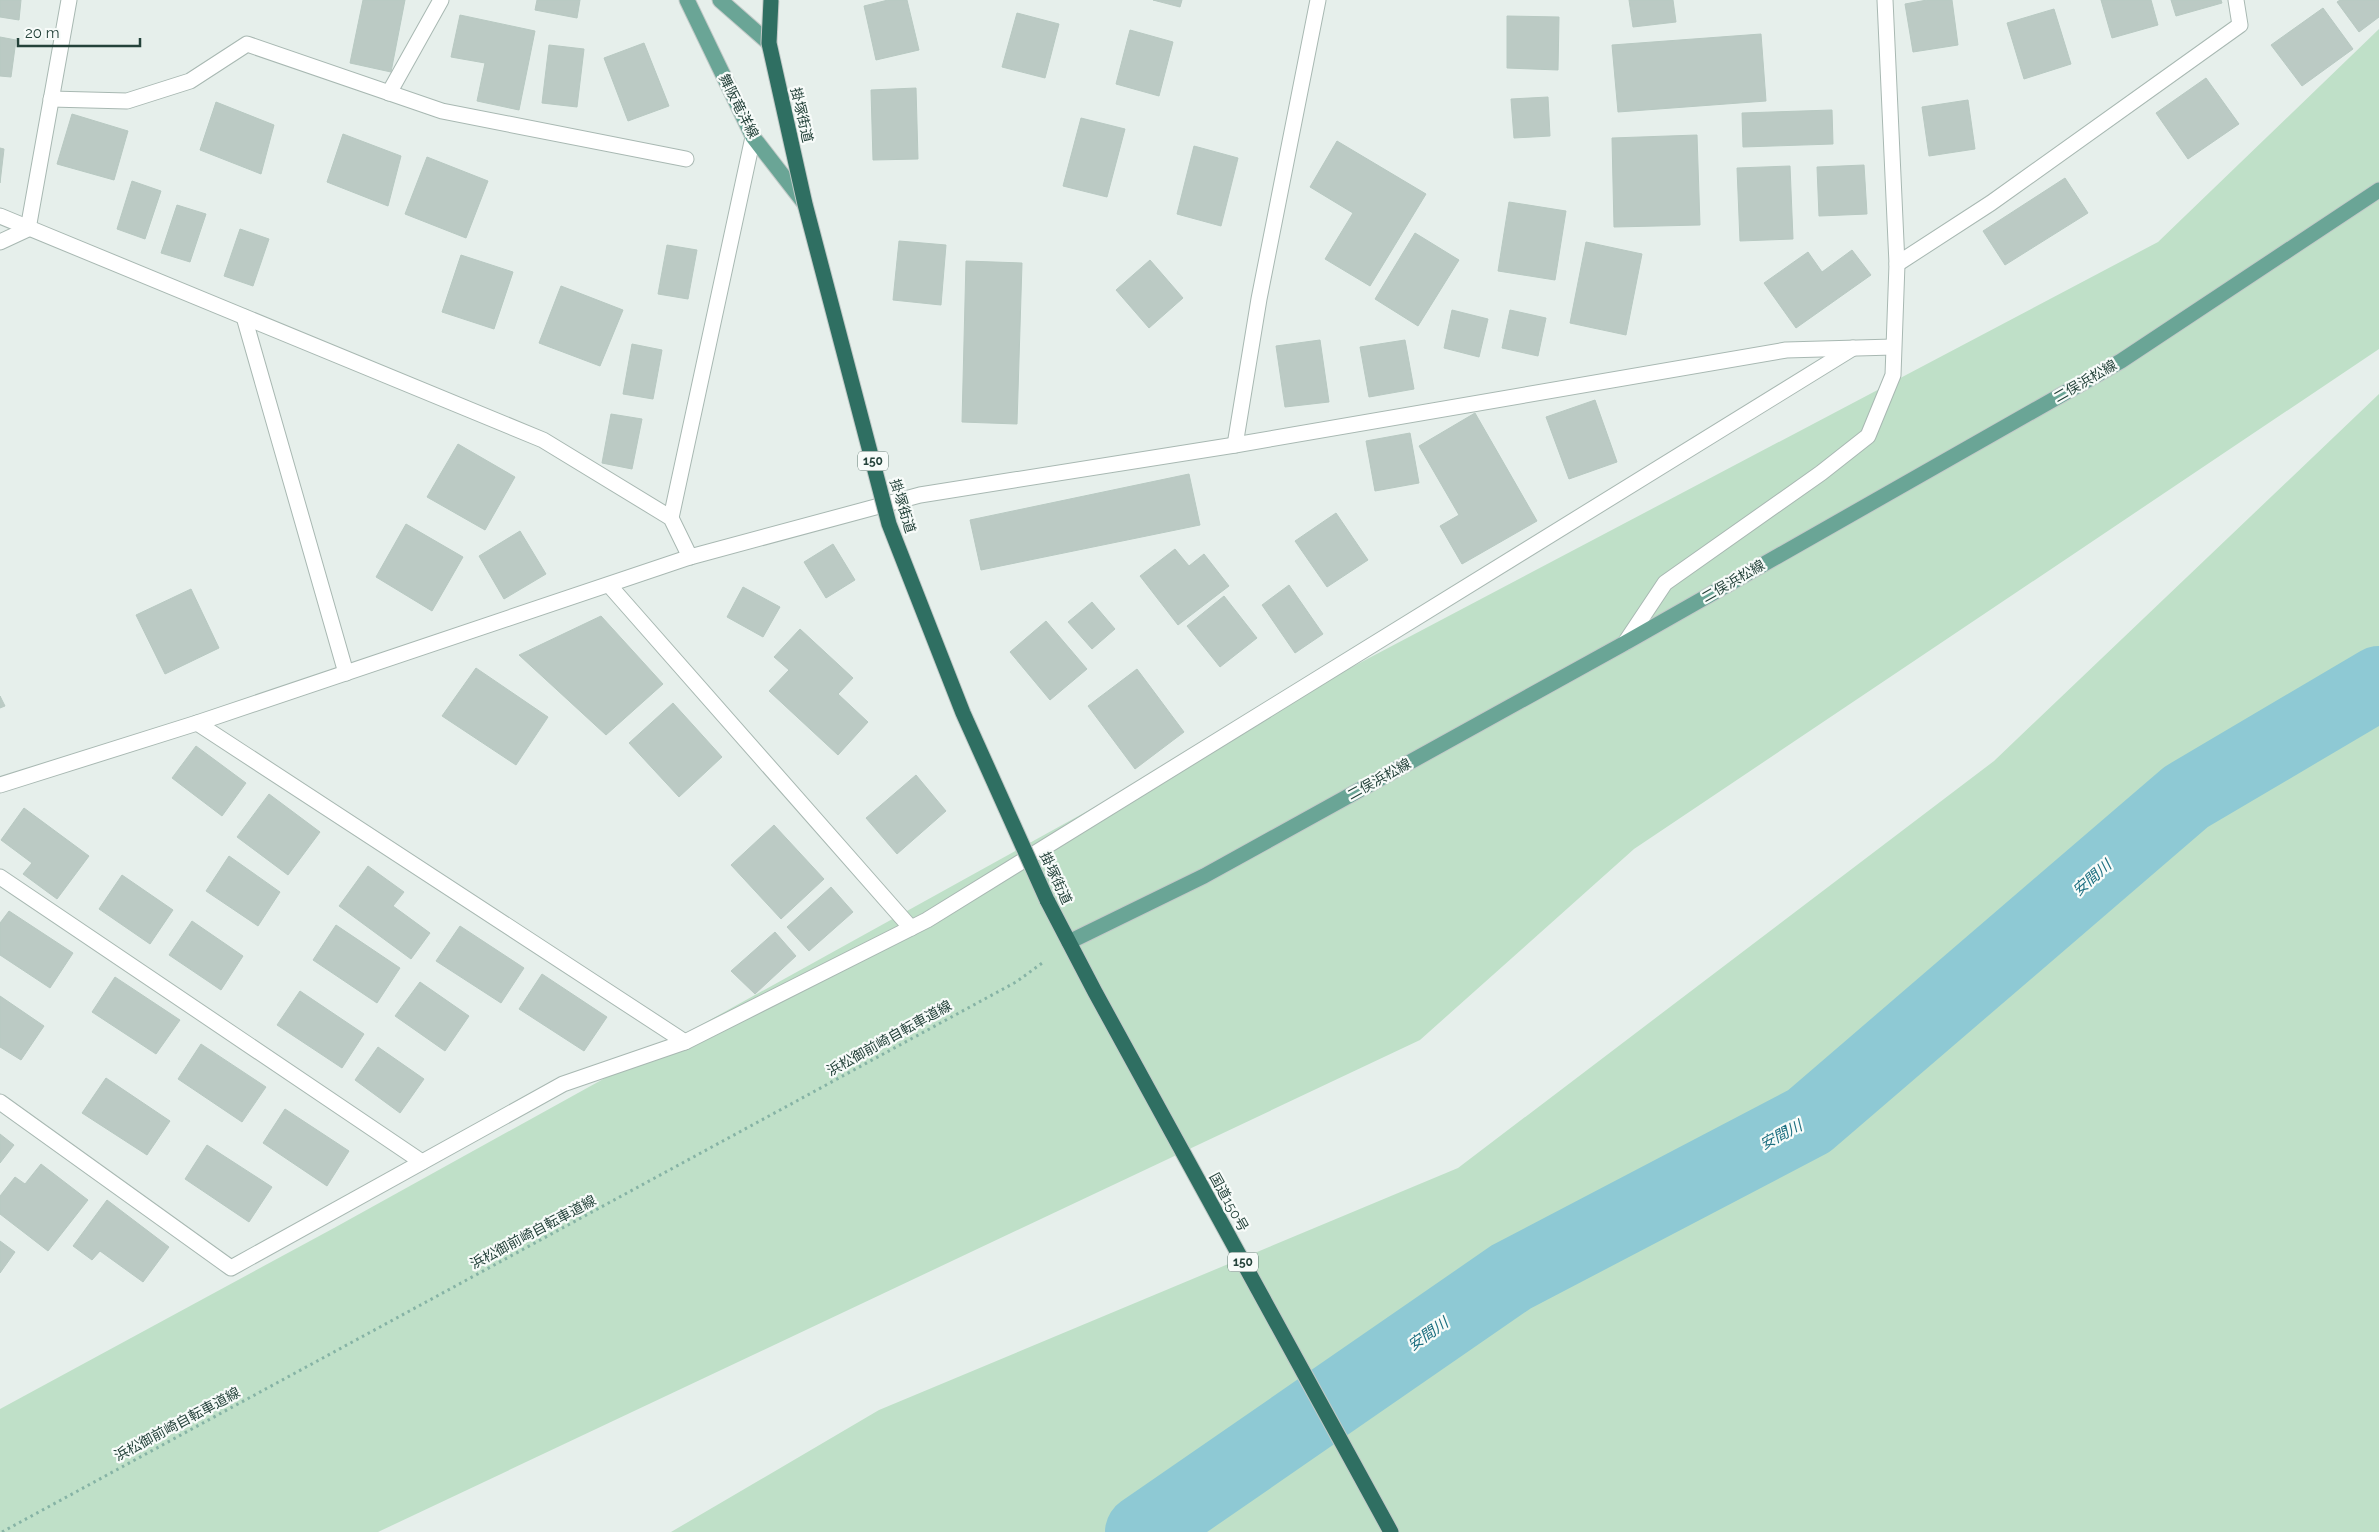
<svg xmlns="http://www.w3.org/2000/svg" width="2379" height="1532" font-family="Raleway,'Noto Sans JP',sans-serif">
<style>
.green{fill:#bfe0c8}
.lines{fill:none;stroke-linecap:round;stroke-linejoin:round}
.river{stroke:#8ec9d4;stroke-width:74}
.building{fill:#bbcac4;stroke:#b8c9c2}
.minor-casing{stroke:#a8b8b2;stroke-width:17}
.major-casing{stroke:#c2cac8;stroke-width:17}
.highway-casing{stroke:#c2cac8;stroke-width:17}
.path{stroke:#86b3a5;stroke-width:3;stroke-dasharray:2.5 4;stroke-linecap:butt}
.minor{stroke:#fff;stroke-width:15}
.major{stroke:#6aa596;stroke-width:15}
.highway{stroke:#2f6f62;stroke-width:15}
.highway-bridge-casing{stroke:#c2cac8;stroke-width:17;stroke-linecap:butt}
.highway-bridge{stroke:#2f6f62;stroke-width:15}
.labels{text-anchor:middle;dominant-baseline:central;stroke-width:4.5;stroke-linejoin:round;paint-order:stroke}
.shield{fill:#f7fbf9;stroke:#637a73;stroke-width:1}
.shield-label{font-size:12px;font-weight:bold;fill:#24423a}
.street-label{font-size:14px;fill:#24423a;stroke:#f7fbf9}
.water-label{font-size:15px;font-style:italic;fill:#1c6f80;stroke:#f7fbf9}
</style>
<rect width="100%" height="100%" fill="#e6efeb"/>
<!-- green -->
<g class="green">
<polygon points="2379,29 2379,349 1634,849 1420,1040 378,1532 0,1532 0,1409 334,1228 1261,715 2158,242"/>
<polygon points="2379,394 2379,1532 671,1532 879,1410 1458,1168 1994,761"/>
</g>
<g class="lines">
<!-- river -->
<polyline class="river" points="1142,1532 1511,1277 1809,1121 2186,797 2379,683"/>
</g>
<!-- building -->
<g class="building">
<polygon points="0,0 21,0 19,20 0,17"/>
<polygon points="363,0 405,0 391,72 350,63"/>
<polygon points="537,0 580,0 577,18 535,10"/>
<polygon points="888,0 907,0 919,50 876,60 864,6"/>
<polygon points="1153,0 1182,0 1180,7"/>
<polygon points="1629,0 1673,0 1676,22 1633,27"/>
<polygon points="1927,0 1952,0 1958,45 1913,52 1905,4"/>
<polygon points="2101,0 2151,0 2158,25 2112,38"/>
<polygon points="2171,0 2221,0 2222,3 2176,16"/>
<polygon points="2340,0 2379,0 2379,17 2359,32 2337,2"/>
<polygon points="2323,8 2353,49 2302,86 2271,45"/>
<polygon points="2054,9 2071,64 2024,79 2007,23"/>
<polygon points="1017,13 1059,24 1045,78 1002,67"/>
<polygon points="460,15 535,31 519,110 477,101 485,63 451,57"/>
<polygon points="1507,16 1559,17 1558,70 1507,68"/>
<polygon points="1130,30 1173,42 1159,96 1116,84"/>
<polygon points="1761,34 1766,101 1618,112 1612,45"/>
<polygon points="0,37 16,40 11,77 0,76"/>
<polygon points="644,43 669,106 628,121 604,58"/>
<polygon points="549,45 584,49 577,107 542,103"/>
<polygon points="2206,78 2239,124 2188,159 2156,113"/>
<polygon points="916,88 918,159 873,160 871,90"/>
<polygon points="1548,97 1550,136 1514,138 1511,99"/>
<polygon points="1968,100 1975,149 1929,156 1922,107"/>
<polygon points="216,102 274,125 261,174 200,150"/>
<polygon points="1832,110 1833,144 1743,147 1742,113"/>
<polygon points="72,114 128,131 114,180 57,164"/>
<polygon points="1081,118 1125,129 1107,197 1063,186"/>
<polygon points="343,134 401,156 388,206 327,182"/>
<polygon points="1697,135 1700,225 1614,227 1612,138"/>
<polygon points="1337,141 1426,194 1370,286 1325,259 1353,213 1310,187"/>
<polygon points="1194,146 1238,158 1221,226 1177,214"/>
<polygon points="0,148 4,149 0,183"/>
<polygon points="427,157 488,181 466,238 405,214"/>
<polygon points="1864,165 1867,214 1819,216 1817,167"/>
<polygon points="1790,166 1793,239 1740,241 1737,168"/>
<polygon points="2065,178 2088,213 2005,265 1983,231"/>
<polygon points="132,181 161,191 145,239 117,229"/>
<polygon points="1509,202 1566,211 1555,280 1498,271"/>
<polygon points="177,205 206,214 190,262 161,253"/>
<polygon points="240,229 269,239 253,286 224,276"/>
<polygon points="1415,233 1459,260 1418,326 1375,299"/>
<polygon points="899,241 946,245 941,305 893,300"/>
<polygon points="1586,242 1642,254 1626,335 1570,323"/>
<polygon points="667,245 697,250 688,299 658,294"/>
<polygon points="1852,250 1871,275 1796,328 1764,283 1808,252 1822,272"/>
<polygon points="461,255 513,272 494,329 442,312"/>
<polygon points="1150,260 1183,298 1149,328 1116,290"/>
<polygon points="966,261 1022,263 1017,424 962,422"/>
<polygon points="561,286 623,310 600,366 539,343"/>
<polygon points="1452,310 1488,319 1479,357 1444,348"/>
<polygon points="1510,310 1546,318 1538,356 1502,348"/>
<polygon points="1320,340 1329,402 1285,407 1276,346"/>
<polygon points="1405,340 1414,389 1369,397 1360,347"/>
<polygon points="632,344 662,350 653,399 623,394"/>
<polygon points="1595,400 1617,462 1569,479 1546,417"/>
<polygon points="1475,413 1537,521 1462,564 1440,526 1459,515 1419,446"/>
<polygon points="611,414 642,419 632,469 602,463"/>
<polygon points="1410,433 1419,483 1375,491 1366,441"/>
<polygon points="458,444 515,477 485,530 427,497"/>
<polygon points="1189,474 1200,525 981,570 970,520"/>
<polygon points="1336,513 1368,560 1327,587 1295,541"/>
<polygon points="406,524 463,557 432,611 376,577"/>
<polygon points="520,531 546,574 504,599 479,556"/>
<polygon points="833,544 855,580 826,598 804,562"/>
<polygon points="1175,549 1189,566 1204,554 1229,586 1178,625 1140,576"/>
<polygon points="1289,585 1323,634 1295,653 1262,605"/>
<polygon points="743,587 780,607 763,637 727,617"/>
<polygon points="191,589 219,648 165,674 136,615"/>
<polygon points="1224,596 1257,638 1220,667 1187,626"/>
<polygon points="1092,602 1115,629 1092,649 1068,622"/>
<polygon points="601,616 663,684 606,735 519,655"/>
<polygon points="1046,621 1087,669 1050,700 1010,652"/>
<polygon points="800,629 853,678 838,694 868,722 838,755 769,691 789,670 774,657"/>
<polygon points="476,668 548,717 516,765 442,716"/>
<polygon points="1137,669 1184,732 1135,769 1088,706"/>
<polygon points="0,696 5,706 0,708"/>
<polygon points="673,703 722,757 679,797 629,743"/>
<polygon points="196,746 246,783 222,816 172,778"/>
<polygon points="916,775 946,811 897,854 866,818"/>
<polygon points="269,794 320,832 288,875 237,837"/>
<polygon points="24,808 89,856 57,899 23,874 32,863 1,840"/>
<polygon points="774,825 824,879 781,919 731,865"/>
<polygon points="229,856 280,892 258,926 206,891"/>
<polygon points="368,866 404,892 393,906 430,933 411,959 339,906"/>
<polygon points="122,875 173,910 150,944 99,909"/>
<polygon points="831,887 853,912 809,951 787,927"/>
<polygon points="9,911 73,953 50,988 0,955 0,923"/>
<polygon points="192,921 243,956 221,990 169,955"/>
<polygon points="336,925 400,968 377,1003 313,960"/>
<polygon points="460,926 524,968 501,1003 436,961"/>
<polygon points="775,932 796,956 755,994 731,971"/>
<polygon points="542,974 607,1017 584,1051 519,1009"/>
<polygon points="115,977 180,1020 156,1054 92,1012"/>
<polygon points="420,982 469,1016 445,1051 395,1016"/>
<polygon points="300,991 364,1034 342,1068 277,1025"/>
<polygon points="0,996 44,1026 21,1060 0,1047"/>
<polygon points="201,1044 266,1087 242,1122 178,1079"/>
<polygon points="378,1047 424,1079 400,1113 355,1080"/>
<polygon points="106,1078 170,1121 147,1155 82,1113"/>
<polygon points="285,1109 349,1151 327,1186 263,1143"/>
<polygon points="0,1134 14,1145 0,1163"/>
<polygon points="207,1145 272,1187 249,1222 185,1179"/>
<polygon points="41,1164 88,1200 48,1251 0,1214 0,1196 15,1177 25,1184"/>
<polygon points="107,1200 169,1247 143,1282 100,1251 92,1260 73,1246"/>
<polygon points="0,1241 15,1252 0,1273"/>
</g>
<g class="lines">
<!-- minor casing -->
<g class="minor-casing">
<g id="minor">
<polyline points="389,93 441,0"/>
<polyline points="51,99 127,101 190,81 247,44 442,111 686,159"/>
<polyline points="0,216 543,440 671,518 690,557"/>
<polyline points="0,242 28,229 69,0"/>
<polyline points="1897,264 1991,203 2240,25 2236,0"/>
<polyline points="244,317 346,673"/>
<polyline points="1235,445 1259,299 1318,0"/>
<polyline points="671,518 753,137"/>
<polyline points="609,585 911,928"/>
<polyline points="1625,643 1665,583 1821,473 1868,436 1893,375 1897,264 1885,0"/>
<polyline points="197,723 685,1042"/>
<polyline points="0,785 197,723 690,557 920,495 1235,445 1786,350 1893,347"/>
<polyline points="0,877 422,1162"/>
<polyline points="0,1102 231,1268 563,1084 685,1042 927,920 1853,348"/>
</g>
</g>
<!-- major casing -->
<g class="major-casing">
<g id="major">
<polyline points="687,0 753,137 805,204"/>
<polyline points="720,0 769,43"/>
<polyline points="1069,942 1204,876 1625,643 2121,361 2379,190"/>
</g>
</g>
<!-- highway casing -->
<g class="highway-casing">
<polyline id="highway" points="1047,900 1095,992 1391,1532"/>
</g>
<!-- path -->
<polyline class="path" points="2,1532 1016,982 1045,961"/>
<!-- minor -->
<use href="#minor" class="minor"/>
<!-- major -->
<use href="#major" class="major"/>
<!-- highway -->
<use href="#highway" class="highway"/>
<!-- highway-bridge casing -->
<g class="highway-bridge-casing">
<polyline id="highway-bridge" points="771,0 769,43 805,204 889,524 963,713 1047,900"/>
</g>
<!-- highway-bridge -->
<use href="#highway-bridge" class="highway-bridge"/>
</g>
<g class="labels">
<!-- shield labels -->
<g class="shield">
<rect x="858" y="451.5" width="30" height="19" rx="4"/>
<rect x="1228" y="1252.5" width="30" height="19" rx="4"/>
</g>
<g class="shield-label">
<text x="873" y="461">150</text>
<text x="1243" y="1262">150</text>
</g>
<!-- street labels -->
<g class="street-label">
<text transform="translate(739 106) rotate(63)">舞阪竜洋線</text>
<text transform="translate(802 115) rotate(77)">掛塚街道</text>
<text transform="translate(2085 381) rotate(-30)">二俣浜松線</text>
<text transform="translate(903 506) rotate(73)">掛塚街道</text>
<text transform="translate(1733 581) rotate(-30)">二俣浜松線</text>
<text transform="translate(1379 779) rotate(-29)">二俣浜松線</text>
<text transform="translate(1056 878) rotate(65)">掛塚街道</text>
<text transform="translate(889 1038) rotate(-29)">浜松御前崎自転車道線</text>
<text transform="translate(1229 1202) rotate(61)">国道150号</text>
<text transform="translate(533 1232) rotate(-28)">浜松御前崎自転車道線</text>
<text transform="translate(177 1424) rotate(-28)">浜松御前崎自転車道線</text>
</g>
<!-- water labels -->
<g class="water-label">
<text transform="translate(2092 878) rotate(-41)">安間川</text>
<text transform="translate(1781 1135) rotate(-28)">安間川</text>
<text transform="translate(1428 1334) rotate(-35)">安間川</text>
</g>
</g>
<!-- scale -->
<path d="M18 38v8h122v-8" fill="none" stroke="#24423a" stroke-width="2.5"/>
<text x="25" y="38" font-size="15" fill="#24423a" stroke="#f7fbf9" stroke-width="4" paint-order="stroke">20 m</text>
</svg>
